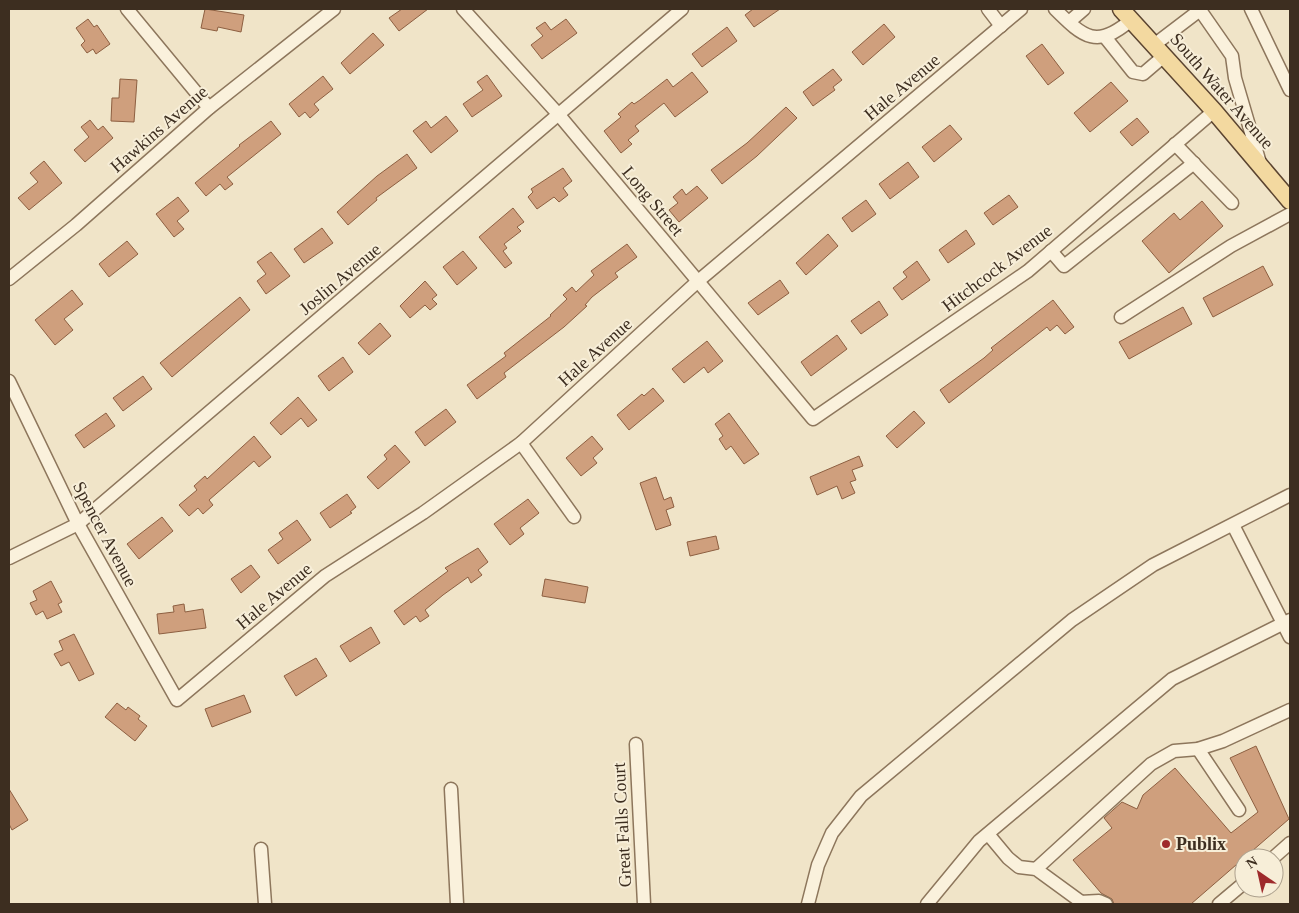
<svg xmlns="http://www.w3.org/2000/svg" width="1299" height="913" font-family="Georgia,serif">
<style>
.building{fill:#cf9f7d;stroke:#8d5f41}
.lines{fill:none;stroke-linecap:round;stroke-linejoin:round}
.minor-casing{stroke:#8d765c;stroke-width:15}
.major-casing{stroke:#5b4430;stroke-width:19}
.minor{stroke:#faf1dc;stroke-width:12}
.major{stroke:#f3d9a0;stroke-width:16}
.poi-dot{fill:#9e2a2b;stroke:#f7eed8;stroke-width:2}
.labels{text-anchor:middle;dominant-baseline:central;stroke-width:4;stroke-linejoin:round;paint-order:stroke}
.street-label{font-size:18px;fill:#3d2e20;stroke:#f7eed8}
.poi-label{font-size:18px;font-weight:bold;fill:#3d2e20;stroke:#f7eed8;text-anchor:start}
</style>
<rect width="100%" height="100%" fill="#f0e4c8"/>
<!-- building -->
<g class="building">
<polygon points="205,9 244,15 241,32 218,27 217,31 201,28"/>
<polygon points="402,9 428,9 399,31 389,18"/>
<polygon points="753,9 780,9 754,27 745,15"/>
<polygon points="88,19 94,27 97,25 110,44 96,54 93,49 87,53 81,45 85,41 76,28"/>
<polygon points="566,19 577,33 542,59 531,45 543,36 536,28 545,22 551,30"/>
<polygon points="884,24 895,37 863,65 852,52"/>
<polygon points="727,27 737,41 702,67 692,54"/>
<polygon points="373,33 384,45 350,74 341,63"/>
<polygon points="1042,44 1064,73 1048,85 1026,56"/>
<polygon points="833,69 842,80 833,87 835,90 813,106 803,92"/>
<polygon points="692,72 708,92 675,117 664,103 635,126 639,131 628,140 632,144 621,153 604,131 621,117 618,114 632,102 634,104 640,100 667,79 673,87"/>
<polygon points="487,75 502,96 472,117 463,104 483,90 477,82"/>
<polygon points="323,76 333,89 314,104 319,110 310,118 305,112 299,117 289,104"/>
<polygon points="120,79 137,80 134,122 111,121 112,98 119,98"/>
<polygon points="1111,82 1128,101 1090,132 1074,113"/>
<polygon points="786,107 797,118 757,156 722,184 711,170 747,143"/>
<polygon points="446,116 458,131 431,153 413,131 426,121 431,128"/>
<polygon points="1137,118 1149,132 1132,146 1120,132"/>
<polygon points="90,120 98,130 103,126 113,138 85,162 74,150 89,137 81,127"/>
<polygon points="271,121 281,134 227,177 233,184 225,190 220,184 206,196 195,183 240,146 239,145"/>
<polygon points="950,125 962,139 934,162 922,147"/>
<polygon points="407,154 417,168 376,198 377,200 348,225 337,212 377,176"/>
<polygon points="44,161 62,183 29,210 18,198 38,182 30,173"/>
<polygon points="908,162 919,177 890,199 879,184"/>
<polygon points="563,168 572,181 563,188 568,195 559,202 554,197 537,209 528,197 533,192 531,189"/>
<polygon points="697,186 708,198 679,222 669,210 678,203 673,197 682,189 686,195"/>
<polygon points="1009,195 1018,207 993,225 984,213"/>
<polygon points="178,197 189,211 177,221 184,229 174,237 156,214"/>
<polygon points="866,200 876,214 852,232 842,218"/>
<polygon points="1202,201 1223,226 1169,273 1142,241 1174,213 1180,220"/>
<polygon points="513,208 524,222 517,227 521,231 504,244 507,248 503,251 512,263 505,268 479,237"/>
<polygon points="322,228 333,243 304,263 294,249"/>
<polygon points="966,230 975,244 948,263 939,250"/>
<polygon points="828,234 838,246 806,275 796,263"/>
<polygon points="127,241 138,254 109,277 99,264"/>
<polygon points="627,244 637,257 615,273 618,277 592,297 585,305 587,306 564,327 504,373 506,377 477,399 467,385 506,356 504,353 551,316 550,315 567,299 563,295 572,287 576,292 594,275 591,271"/>
<polygon points="463,251 477,268 457,285 443,267"/>
<polygon points="271,252 290,276 266,294 257,281 266,274 257,262"/>
<polygon points="917,261 930,280 902,300 893,288 907,277 903,272"/>
<polygon points="1263,266 1273,285 1213,317 1203,298"/>
<polygon points="780,280 789,293 758,315 748,303"/>
<polygon points="425,281 437,295 432,299 437,304 430,310 425,305 410,318 400,306"/>
<polygon points="72,290 83,304 64,319 73,330 55,345 35,320"/>
<polygon points="240,297 250,310 172,377 160,363"/>
<polygon points="1053,300 1074,327 1065,334 1057,325 1050,331 1047,327 949,403 940,390 984,358 993,350 991,348"/>
<polygon points="879,301 888,315 861,334 851,321"/>
<polygon points="1183,307 1192,324 1129,359 1119,342"/>
<polygon points="380,323 391,336 369,355 358,343"/>
<polygon points="837,335 847,349 811,376 801,362"/>
<polygon points="707,341 723,361 708,373 704,367 684,383 672,369"/>
<polygon points="343,357 353,372 329,391 318,376"/>
<polygon points="143,376 152,389 123,411 113,398"/>
<polygon points="653,388 664,401 629,430 617,415 642,394 644,396"/>
<polygon points="298,397 317,420 308,427 301,418 281,435 270,423"/>
<polygon points="446,409 456,422 425,446 415,432"/>
<polygon points="914,411 925,423 897,448 886,436"/>
<polygon points="106,413 115,426 84,448 75,435"/>
<polygon points="729,413 759,454 744,464 731,446 726,450 719,439 723,436 715,424"/>
<polygon points="254,436 271,457 259,467 254,461 209,500 213,505 203,514 198,508 189,516 179,505 197,490 194,486 205,476 207,479"/>
<polygon points="592,436 603,449 593,458 597,463 581,476 566,458"/>
<polygon points="395,445 410,462 378,489 367,477 387,459 384,455"/>
<polygon points="859,456 863,466 852,470 856,480 850,482 855,493 842,499 837,486 817,495 810,477"/>
<polygon points="656,477 664,500 671,497 674,507 666,510 671,525 656,530 640,483"/>
<polygon points="347,494 356,507 350,512 352,513 330,528 320,513"/>
<polygon points="528,499 539,513 520,528 524,534 510,545 494,524"/>
<polygon points="162,517 173,531 139,559 127,544"/>
<polygon points="297,520 311,540 278,564 268,550 283,539 279,533"/>
<polygon points="716,536 719,549 690,556 687,542"/>
<polygon points="478,548 488,562 478,570 482,575 471,583 468,577 443,595 425,610 429,616 420,622 416,616 404,625 394,611 448,571 445,568"/>
<polygon points="251,565 260,577 241,593 231,579"/>
<polygon points="545,579 588,587 585,603 542,596"/>
<polygon points="51,581 62,602 58,604 62,612 47,619 43,611 36,615 30,603 37,600 33,591"/>
<polygon points="184,604 185,612 203,609 206,628 159,634 157,614 174,612 173,606"/>
<polygon points="371,627 380,643 350,662 340,646"/>
<polygon points="74,634 94,674 79,681 69,662 61,666 54,654 63,650 59,641"/>
<polygon points="316,658 327,676 296,696 284,676"/>
<polygon points="244,695 251,712 212,727 205,709"/>
<polygon points="117,703 126,710 128,707 140,716 138,719 147,726 135,741 105,717"/>
<polygon points="1256,746 1289,819 1191,904 1114,904 1112,899 1101,893 1073,860 1112,828 1104,818 1122,802 1137,809 1143,795 1175,768 1231,833 1258,812 1230,758"/>
<polygon points="9,789 28,820 12,830 9,824"/>
</g>
<g class="lines">
<!-- minor casing -->
<g class="minor-casing">
<g id="minor">
<polyline points="127,9 209,108"/>
<polyline points="463,9 559,115 813,419 1028,271 1214,111"/>
<polyline points="988,9 1001,26"/>
<path d="M1055 9C1084 38 1097 49 1131 20"/>
<polyline points="1251,9 1290,90"/>
<polyline points="1069,22 1084,9"/>
<polyline points="1105,37 1133,72 1143,74 1164,56"/>
<polyline points="1154,45 1200,10 1232,56 1235,78 1260,163"/>
<polyline points="1175,144 1232,203"/>
<polyline points="1051,251 1064,266 1194,163"/>
<polyline points="9,279 76,225 209,108 334,9"/>
<polyline points="1121,317 1231,246 1290,214"/>
<polyline points="9,381 78,524 177,700 325,576 423,513 521,443 697,282 1021,9"/>
<polyline points="521,443 574,517"/>
<polyline points="1233,525 1290,637"/>
<polyline points="9,558 78,524 682,9"/>
<polyline points="636,744 644,904"/>
<polyline points="1198,749 1239,810"/>
<polyline points="451,789 457,904"/>
<polyline points="988,834 1008,858 1019,867 1036,869 1084,904"/>
<polyline points="261,849 265,904"/>
<polyline points="1273,858 1290,843"/>
<polyline points="1036,869 1151,764 1174,751 1198,749 1223,741 1290,710"/>
<polyline points="1080,902 1099,901 1106,904"/>
<polyline points="808,904 818,865 832,833 861,796 1072,620 1153,565 1290,495"/>
<polyline points="927,904 979,841 1172,679 1290,620"/>
<polyline points="1219,904 1244,883"/>
</g>
</g>
<!-- major casing -->
<g class="major-casing">
<polyline id="major" points="1121,9 1214,111 1290,201"/>
</g>
<!-- minor -->
<use href="#minor" class="minor"/>
<!-- major -->
<use href="#major" class="major"/>
</g>
<!-- markers -->
<circle class="poi-dot" cx="1166" cy="844" r="5"/>
<g class="labels">
<!-- street labels -->
<g class="street-label">
<text transform="translate(902 87) rotate(-40)">Hale Avenue</text>
<text transform="translate(1222 91) rotate(49)">South Water Avenue</text>
<text transform="translate(159 129) rotate(-41)">Hawkins Avenue</text>
<text transform="translate(653 201) rotate(50)">Long Street</text>
<text transform="translate(997 268) rotate(-37)">Hitchcock Avenue</text>
<text transform="translate(340 279) rotate(-40)">Joslin Avenue</text>
<text transform="translate(595 352) rotate(-42)">Hale Avenue</text>
<text transform="translate(105 534) rotate(62)">Spencer Avenue</text>
<text transform="translate(274 596) rotate(-40)">Hale Avenue</text>
<text transform="translate(622 825) rotate(-93)">Great Falls Court</text>
</g>
<!-- poi labels -->
<g class="poi-label">
<text x="1176" y="844">Publix</text>
</g>
</g>
<!-- border -->
<rect width="1299" height="913" fill="none" stroke="#3d2e20" stroke-width="20"/>
<!-- north arrow -->
<g transform="translate(1259 873) rotate(326)"><circle r="24" fill="#f7eed8" stroke="#ada18e"/>
<path d="M0-4L9 19L0 12L-9 19Z" fill="#9e2a2b"/>
<text y="-8" font-size="14" font-weight="bold" text-anchor="middle" fill="#3d2e20">N</text>
</g>
</svg>
